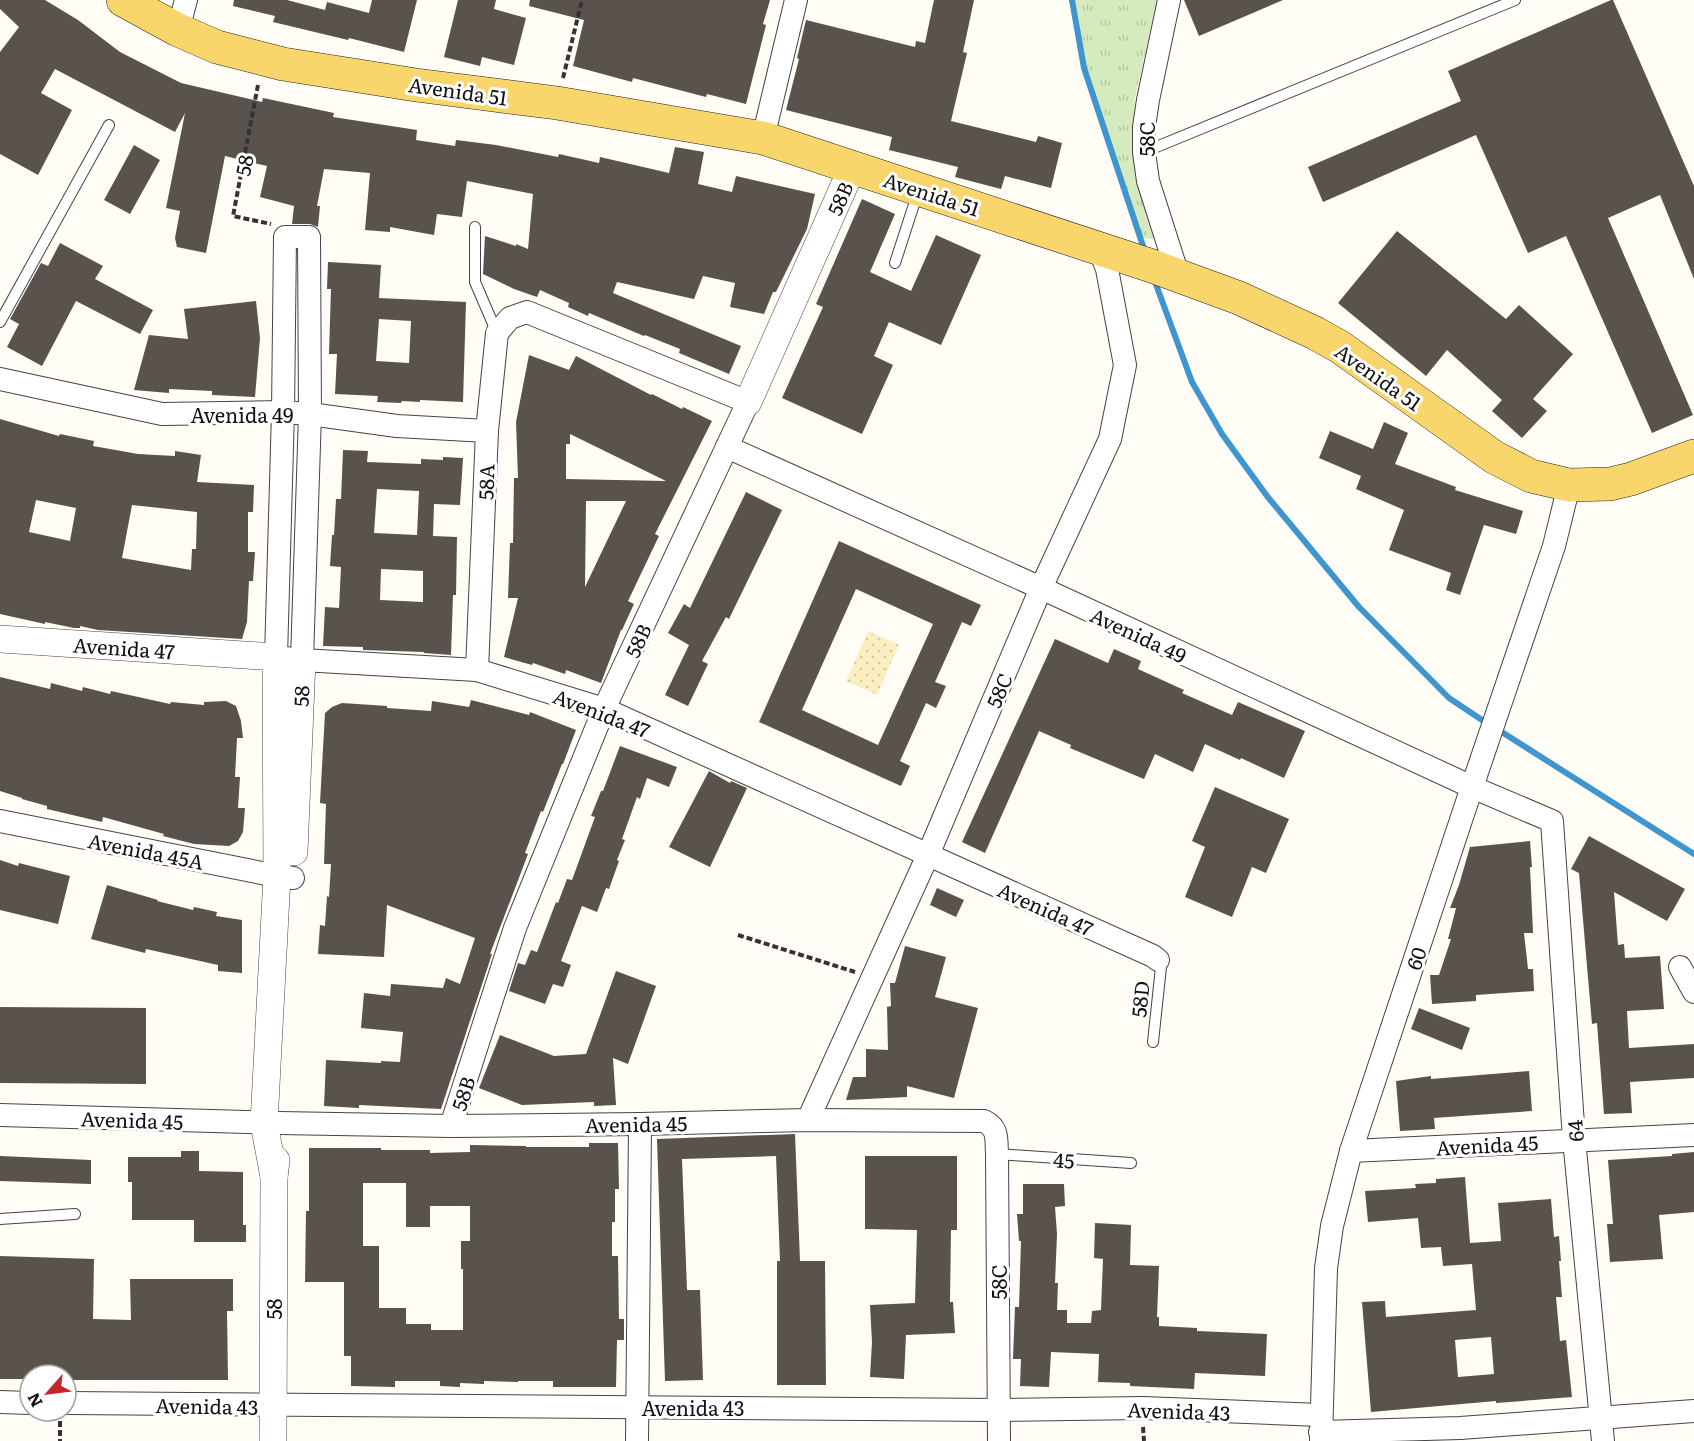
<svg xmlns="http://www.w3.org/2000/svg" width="1694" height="1441" font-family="Literata,serif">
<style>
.grass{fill:url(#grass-tufts)}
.sand{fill:url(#sand-dots)}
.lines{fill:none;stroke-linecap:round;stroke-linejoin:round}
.stream{stroke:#3f96cf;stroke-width:6}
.building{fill:#5a524d;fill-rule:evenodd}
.service-casing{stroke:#444;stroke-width:12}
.minor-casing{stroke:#444;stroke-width:24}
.tertiary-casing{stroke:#444;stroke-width:28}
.primary-casing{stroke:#222;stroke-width:34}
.path{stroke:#333;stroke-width:4;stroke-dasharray:6 3;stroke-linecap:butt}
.service{stroke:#fff;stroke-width:10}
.minor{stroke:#fff;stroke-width:22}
.tertiary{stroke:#fff;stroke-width:27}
.primary{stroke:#f9d66b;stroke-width:33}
.labels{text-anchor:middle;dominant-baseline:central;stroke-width:6;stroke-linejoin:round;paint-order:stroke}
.street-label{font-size:20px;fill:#111;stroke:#fff}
</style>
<defs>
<pattern id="grass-tufts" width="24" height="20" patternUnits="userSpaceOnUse" patternTransform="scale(1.5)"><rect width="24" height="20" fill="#d5ebbd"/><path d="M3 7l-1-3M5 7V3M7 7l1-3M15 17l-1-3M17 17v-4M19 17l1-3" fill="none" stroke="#b6c8a1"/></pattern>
<pattern id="sand-dots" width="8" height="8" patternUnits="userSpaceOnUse" patternTransform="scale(1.5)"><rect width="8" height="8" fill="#fbeec1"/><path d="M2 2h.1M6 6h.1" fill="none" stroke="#d6cba5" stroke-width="1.8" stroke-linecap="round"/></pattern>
</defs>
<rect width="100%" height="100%" fill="#fffdf5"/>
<!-- grass -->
<polygon class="grass" points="1072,0 1157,0 1135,98 1134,129 1162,241 1140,237 1084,68"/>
<!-- sand -->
<polygon class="sand" points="868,631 899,645 877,695 846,681"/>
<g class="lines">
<!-- stream -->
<g class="stream">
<polyline points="1072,0 1084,68 1145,252"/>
<polyline points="1154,279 1192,382 1222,434 1267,496 1359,607 1449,698 1488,724"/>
<polyline points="1497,729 1694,854"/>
</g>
</g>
<!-- building -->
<g class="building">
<polygon points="0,0 45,0 78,20 120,52 181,83 262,102 263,98 334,113 333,117 417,130 416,140 455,146 456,140 496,145 558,157 559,154 599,163 600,157 669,173 675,147 704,152 698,184 732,192 736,176 815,194 807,229 776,292 773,292 764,314 730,307 735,283 703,276 694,299 617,282 613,293 741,346 729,374 679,353 680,349 645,335 644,336 589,313 588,316 568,307 569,303 540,290 537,297 514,289 483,274 485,236 516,246 516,244 528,249 533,194 467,181 462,217 437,214 434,235 390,227 390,232 365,230 370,173 324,169 317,206 320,206 318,227 310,224 292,224 294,206 260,197 267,166 225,156 206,253 177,247 175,238 180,211 166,208 185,113 175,132 55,69 41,93 72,110 38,175 0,154 0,52 19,27 0,9"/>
<polygon points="234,0 287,0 325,10 327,2 369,13 372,0 417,0 404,52 349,38 348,40 273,22 275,16 233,6"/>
<polygon points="458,0 496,0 494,9 526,18 514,65 482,57 480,66 444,57"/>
<polygon points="530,0 770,0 763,24 766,25 746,104 707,94 706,97 633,78 632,82 573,66 584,20 529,6"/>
<polygon points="934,0 974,0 963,52 967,53 951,121 1036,142 1038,136 1062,143 1051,188 1005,176 1001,189 955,177 958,167 889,150 892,137 786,110 799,59 797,58 806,20 915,47 916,41 925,43"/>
<polygon points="1184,0 1283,0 1199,36"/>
<polygon points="1611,0 1613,0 1694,186 1694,279 1660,195 1608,218 1693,415 1652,433 1566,236 1528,253 1476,135 1323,202 1308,167 1461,101 1448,71"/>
<polygon points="134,145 160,160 130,214 104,200"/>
<polygon points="862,199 895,214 870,272 911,291 936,235 981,255 941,345 889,322 874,356 893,365 862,434 782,398 823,307 816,304"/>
<polygon points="1397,231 1506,319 1519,305 1573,354 1533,399 1547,411 1522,438 1492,411 1502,400 1447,350 1426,376 1338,303"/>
<polygon points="60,243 103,266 95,279 153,310 140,334 76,301 42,366 7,347 19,324 10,319 41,263 48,266"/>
<path d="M328 262 381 265 379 298 466 302 463 402 420 400V402L402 401 401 403 377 402 378 396 335 394 337 354H329L331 289H327ZM379 319 411 321 409 363 376 361Z"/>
<polygon points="256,301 260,338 255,397 212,395 212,391 169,389 169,393 134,390 149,335 188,339 184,309"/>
<path d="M529 355 569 370 576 356 651 395 652 394 682 409 683 407 712 421 655 534 659 536 628 601 634 604 622 630H621L601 683 566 670 565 674 533 663 532 665 504 657 518 598H508L510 543H513L514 478H518L516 422ZM570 434 666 481 566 479V444H570ZM586 501H626L585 587Z"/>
<path d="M0 419 59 436 60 434 94 441 93 446 138 454 175 456V451L201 455 197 482 254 485 253 512H248V552H255L253 581H249L247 622 242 639 98 630 80 626V628H74L45 622V624L0 614ZM36 500 76 508 70 541 29 532ZM132 505 197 512 196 549H192L191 570 122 558Z"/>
<polygon points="1384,422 1408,433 1395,464 1456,487 1455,490 1523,511 1516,534 1484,525 1460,595 1446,590 1451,573 1389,550 1404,510 1356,489 1361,476 1319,458 1330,431 1373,449"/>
<path d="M343 450 368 451 367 462 421 464V459L443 460V457L463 458 460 505 434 504 433 536 457 537 456 595H453L451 655 424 653V652L363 650V647L323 646 325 607 339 608 341 567 330 566 332 535H334L336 499H341ZM377 489 419 491 417 535 374 533ZM381 569 423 571V602L380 600Z"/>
<polygon points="746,492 782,510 729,619 726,617 702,661 708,664 688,706 665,695 689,645 668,633 684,604 690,608"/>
<path d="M839 541 981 605 971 626 962 622 935 682 946 686 936 708 926 703 900 761 910 766 901 786 759 722ZM856 589 933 624 878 745 802 710Z"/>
<polygon points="1055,639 1108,663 1114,649 1141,661 1138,669 1184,690 1182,693 1232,715 1238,702 1305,731 1284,778 1241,758 1240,760 1205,744 1193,772 1155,754 1144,779 1070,748 1071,745 1039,731 985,853 962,842"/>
<polygon points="0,677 50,689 51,683 82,691 83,687 110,694 111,691 170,704 171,702 204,705 204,702 226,701 236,706 241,721 243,738 237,738 235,777 240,777 238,808 245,808 243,832 238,841 229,846 194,844 163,836 164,834 103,817 102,822 47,809 47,806 22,799 22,798 0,791"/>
<polygon points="471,700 529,715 530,712 576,730 563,764 562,764 543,812 541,811 525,853 528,854 490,954 492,954 441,1109 359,1105 359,1108 324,1106 326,1060 381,1063 381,1061 400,1062 403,1032 361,1028 364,993 390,996 391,984 443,988 446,978 460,984 475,938 387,905 384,957 318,954 320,925 325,926 327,896 329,897 331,864 324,864 326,804 320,803 325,713 332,707 342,703 387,706 387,708 431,711 432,701 469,707"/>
<polygon points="620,746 677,767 669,787 647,778 640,799 637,797 622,839 625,840 617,860 619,861 609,889 606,888 597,912 582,906 561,961 571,965 563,987 553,984 545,1004 509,991 518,963 525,965 531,950 537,952 556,902 558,903 567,879 572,880 595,817 591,816 601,791 603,791"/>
<polygon points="709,771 730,783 731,781 747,788 710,867 669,847"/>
<polygon points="1215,787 1289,819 1266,873 1252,867 1232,917 1185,897 1205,847 1192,841"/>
<polygon points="1589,836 1685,889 1667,921 1614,892 1618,945 1624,944 1625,958 1660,956 1664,1009 1627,1011 1629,1048 1694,1044 1694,1078 1630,1082 1632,1113 1604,1114 1597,1023 1592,1024 1579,873 1571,869"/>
<polygon points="1530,841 1532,867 1530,867 1533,933 1524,933 1528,969 1533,969 1534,991 1476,995 1476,1001 1432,1004 1430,975 1439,975 1451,939 1448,939 1456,908 1450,908 1459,885 1470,847"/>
<polygon points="0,860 18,866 19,863 70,876 58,924 0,910"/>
<polygon points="107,885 158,900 157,901 193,910 194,907 217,912 216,916 242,920 242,973 218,971 218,965 146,949 145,953 91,939"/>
<polygon points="937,888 964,900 956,917 930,905"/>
<polygon points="905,946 946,957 935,997 978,1008 954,1098 907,1086 907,1097 846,1100 853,1077 866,1077 866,1049 888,1050 887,1007 891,1006 890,983 895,983"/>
<polygon points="616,971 656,986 628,1064 613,1058 616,1105 594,1106 594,1102 522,1105 479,1088 500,1035 554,1056 586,1054"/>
<polygon points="0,1007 146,1008 146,1084 0,1083"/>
<polygon points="1419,1008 1470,1028 1462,1050 1411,1029"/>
<polygon points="1529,1071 1532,1111 1434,1118 1435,1129 1400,1131 1396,1081 1431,1076 1431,1079"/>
<polygon points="795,1134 800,1261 825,1261 826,1385 777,1385 777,1261 780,1261 776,1156 682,1159 687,1290 700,1290 703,1380 665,1381 657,1139"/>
<path d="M589 1143H618L619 1189H615V1222H612V1256H618L619 1319H624V1340H617L616 1387H553V1381H518V1382L484 1381V1384L460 1383V1387L440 1386V1381H395V1387L351 1386V1356H344V1282H305L306 1211H309V1148H381V1150H430V1153L470 1152V1145L526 1146V1147H589ZM363 1183H406V1227H430V1206H470V1241H461V1269H463V1330H431V1324H406V1308H379V1246H363Z"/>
<polygon points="181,1151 199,1151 199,1171 243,1172 243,1225 246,1225 246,1242 194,1242 194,1220 132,1220 132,1182 128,1182 128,1157 181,1157"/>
<polygon points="1694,1152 1694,1212 1659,1215 1663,1259 1610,1262 1607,1224 1613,1224 1608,1160 1672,1156 1672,1154"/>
<polygon points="0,1156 91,1160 91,1184 0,1181"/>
<polygon points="865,1156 957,1156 957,1230 951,1230 950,1302 953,1302 955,1333 906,1335 904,1379 870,1377 872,1342 870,1305 915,1303 917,1230 865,1229"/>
<path d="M1465 1177 1470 1243 1501 1241 1498 1203 1551 1199 1554 1237 1559 1236 1561 1261H1559L1562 1297H1556L1560 1341 1566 1340 1572 1397 1496 1403V1401L1371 1412 1362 1302 1385 1301 1386 1317 1476 1310 1472 1264 1443 1266 1441 1247 1421 1248 1418 1218 1368 1222 1365 1191 1416 1188 1415 1184 1436 1183V1179ZM1491 1337 1494 1374 1458 1377 1455 1340Z"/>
<polygon points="1023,1184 1064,1184 1065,1206 1055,1207 1057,1234 1055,1283 1058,1283 1057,1310 1067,1310 1067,1323 1091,1323 1092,1311 1101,1310 1103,1259 1094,1258 1095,1223 1131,1225 1130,1265 1159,1266 1157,1317 1159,1317 1159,1326 1197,1328 1197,1331 1267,1334 1265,1376 1195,1373 1194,1389 1130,1386 1130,1383 1098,1382 1099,1354 1051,1352 1049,1387 1020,1386 1021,1359 1013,1359 1015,1307 1019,1307 1021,1241 1019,1241 1017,1214 1023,1214"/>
<polygon points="0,1256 94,1259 93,1319 131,1320 130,1279 233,1279 233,1311 227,1311 228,1380 66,1380 66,1375 30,1375 30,1379 0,1379"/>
</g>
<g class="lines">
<!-- service casing -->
<g class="service-casing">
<g id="service">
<polyline points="1144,152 1515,0"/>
<polyline points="475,227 475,282 497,333"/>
<polyline points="895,263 918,192"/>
<polyline points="0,322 109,125"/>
<polyline points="1153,1042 1161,967 1158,960"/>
<polyline points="997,1154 1131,1163"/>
<polyline points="0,1219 75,1214"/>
</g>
</g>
<!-- minor casing -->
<g class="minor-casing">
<g id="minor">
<polyline points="1169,0 1148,100 1144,127 1144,152 1148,181 1178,275"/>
<polyline points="178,30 186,0"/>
<polyline points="763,138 796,0"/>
<polyline points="0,379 162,414 283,412 310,414 397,426 487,431"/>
<polyline points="727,447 1041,588 1472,787 1552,821 1574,1139 1603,1441"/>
<polyline points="302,660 310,414 309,237 285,237 283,412 276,657 302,660 477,670 604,709 1153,956 1158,960"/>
<polyline points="0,821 277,876 293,878"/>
<polyline points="1680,967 1694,992"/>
<path d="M0 1115 279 1123 451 1126 640 1124 808 1120 984 1121C999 1128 996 1140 997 1154L999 1441"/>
<polyline points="808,1120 928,855 1041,588 1110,439 1125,365 1107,269 1099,248"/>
<polyline points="451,1126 515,928 604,709 748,402 527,312 510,318 497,333 487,431 477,670"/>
<polyline points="1351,1151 1694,1135"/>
<polyline points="0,1402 30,1403"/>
<polyline points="66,1403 999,1410 1143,1408 1320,1415"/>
<polyline points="1320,1432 1460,1428 1694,1411"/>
<polyline points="637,1441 640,1124"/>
<polyline points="1321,1441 1326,1268 1332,1226 1351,1151 1472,787 1554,546 1569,485"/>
</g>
</g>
<!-- tertiary casing -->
<g class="tertiary-casing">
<g id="tertiary">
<polyline points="748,402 853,166"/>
<polyline points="0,639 276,657 277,876 264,1123 274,1177"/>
<polyline points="294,852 302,660"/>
<polyline points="273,1441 274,1177 276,1160"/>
</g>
</g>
<!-- primary casing -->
<g class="primary-casing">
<polyline id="primary" points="123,0 178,30 217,47 283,64 416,85 557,103 763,138 1152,266 1239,298 1315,333 1340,347 1494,457 1531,476 1569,485 1610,484 1631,479 1694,456"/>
</g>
<!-- path -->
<g class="path">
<polyline points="563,78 582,0"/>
<polyline points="258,85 233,216 271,224"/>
<polyline points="738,935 855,972"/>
<polyline points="60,1421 60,1441"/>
<polyline points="1143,1427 1144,1441"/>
</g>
<!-- service -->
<use href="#service" class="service"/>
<!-- minor -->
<use href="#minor" class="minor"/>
<!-- tertiary -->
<use href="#tertiary" class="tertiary"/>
<!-- primary -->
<use href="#primary" class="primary"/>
</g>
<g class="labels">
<!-- street labels -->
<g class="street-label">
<text transform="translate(458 90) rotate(8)">Avenida 51</text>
<text transform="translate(1146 139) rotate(-90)">58C</text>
<text transform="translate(243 165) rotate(-79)">58</text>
<text transform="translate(932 193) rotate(18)">Avenida 51</text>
<text transform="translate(839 198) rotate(-66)">58B</text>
<text transform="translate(1379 376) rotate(35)">Avenida 51</text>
<text x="242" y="414">Avenida 49</text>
<text transform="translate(485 482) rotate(-88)">58A</text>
<text transform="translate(1139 634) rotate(25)">Avenida 49</text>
<text transform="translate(637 640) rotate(-65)">58B</text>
<text transform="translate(124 647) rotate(4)">Avenida 47</text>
<text transform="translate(998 690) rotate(-67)">58C</text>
<text transform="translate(300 696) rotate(-88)">58</text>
<text transform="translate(602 712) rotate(21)">Avenida 47</text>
<text transform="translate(146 850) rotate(11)">Avenida 45A</text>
<text transform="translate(1046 908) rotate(24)">Avenida 47</text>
<text transform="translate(1415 958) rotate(-72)">60</text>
<text transform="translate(1139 999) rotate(-84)">58D</text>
<text transform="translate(462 1093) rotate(-72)">58B</text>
<text transform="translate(132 1119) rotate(2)">Avenida 45</text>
<text transform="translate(636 1123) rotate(-1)">Avenida 45</text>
<text transform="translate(1574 1131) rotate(-95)">64</text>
<text transform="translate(1487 1144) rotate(-3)">Avenida 45</text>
<text transform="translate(1064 1159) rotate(4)">45</text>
<text transform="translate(998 1282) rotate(-90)">58C</text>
<text transform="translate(273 1309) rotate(-90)">58</text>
<text transform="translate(207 1405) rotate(1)">Avenida 43</text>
<text x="693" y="1407">Avenida 43</text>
<text transform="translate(1179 1410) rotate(2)">Avenida 43</text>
</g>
</g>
<!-- north arrow -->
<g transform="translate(48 1393) rotate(242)"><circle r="28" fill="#ffffff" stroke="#a0a0a0" stroke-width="1.5"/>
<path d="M0-4.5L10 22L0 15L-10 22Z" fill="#c4262e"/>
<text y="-9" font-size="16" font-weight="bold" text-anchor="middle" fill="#111111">N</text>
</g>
</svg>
